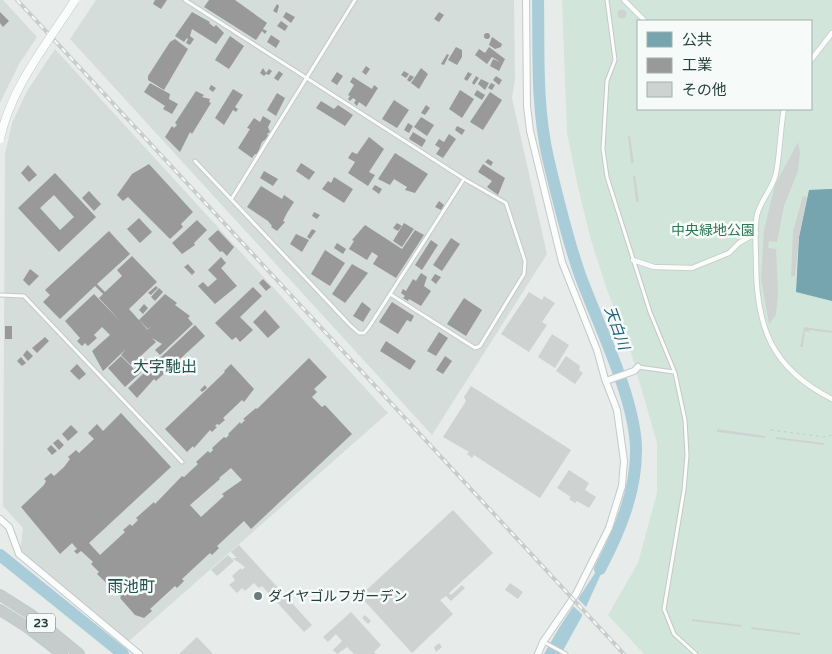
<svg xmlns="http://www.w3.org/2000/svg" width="832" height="654" font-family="'Varela Round','Noto Sans JP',sans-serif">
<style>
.built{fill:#d5dddb}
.green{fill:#d1e5da;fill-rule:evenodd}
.water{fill:#a9ccd9}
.pier{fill:#e7ecea}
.public{fill:#76a5af}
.industry{fill:#999;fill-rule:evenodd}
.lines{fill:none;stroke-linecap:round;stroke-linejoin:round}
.river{stroke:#a9ccd9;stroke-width:12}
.building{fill:#ced3d2}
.service-casing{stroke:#c4c9c7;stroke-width:5}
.pedestrian-casing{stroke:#c4c9c7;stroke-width:6}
.minor-casing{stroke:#c4c9c7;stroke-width:8}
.trunk-casing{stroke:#c2caca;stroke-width:12}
.path{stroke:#c3cbca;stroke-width:1;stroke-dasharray:2.5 4;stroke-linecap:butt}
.service{stroke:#fbfcfc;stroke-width:3}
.pedestrian{stroke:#fbfcfc;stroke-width:4.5}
.minor{stroke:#fbfcfc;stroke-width:6}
.trunk{stroke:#c5cdcc;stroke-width:10}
.rail-casing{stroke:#c8cccb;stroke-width:4}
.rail{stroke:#f6faf9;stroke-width:2;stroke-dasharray:5.5;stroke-linecap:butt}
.tertiary-bridge-casing{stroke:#c4c9c7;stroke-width:9;stroke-linecap:butt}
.tertiary-bridge{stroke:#fbfcfc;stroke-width:8}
.poi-dot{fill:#687c7a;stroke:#f6faf9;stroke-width:2}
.labels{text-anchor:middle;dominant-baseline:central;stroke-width:5;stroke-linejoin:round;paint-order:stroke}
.shield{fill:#f6faf9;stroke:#637875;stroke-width:1}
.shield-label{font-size:12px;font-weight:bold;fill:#24403d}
.park-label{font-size:14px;fill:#2e7754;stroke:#f6faf9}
.poi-label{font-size:14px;fill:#24403d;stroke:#f6faf9;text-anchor:start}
.water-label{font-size:15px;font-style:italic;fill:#1e5f7c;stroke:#f6faf9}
.quarter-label{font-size:16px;fill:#20524d;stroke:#f6faf9}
</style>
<rect width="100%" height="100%" fill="#e7ecea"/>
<!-- built -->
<g class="built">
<polygon points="0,0 3,0 37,37 19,64 0,103"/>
<polygon points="96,0 514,0 515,79 512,98 547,254 432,435 70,39"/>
<polygon points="55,49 388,413 128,642 20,551 23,528 3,506 5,154 12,123 27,91"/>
</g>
<!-- green -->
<path class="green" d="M562 0H832V654H644L608 615 638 563 657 493V443L630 349 606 287 591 240 578 187 567 133ZM638 21H811V109H638Z"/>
<!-- water -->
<polygon class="water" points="616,541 581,618 561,654 544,654 559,628"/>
<!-- pier -->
<polygon class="pier" points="577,598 588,609 585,617 572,605"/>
<!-- public -->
<polygon class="public" points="828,189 832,189 832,301 796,292 799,237 809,190"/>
<!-- industry -->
<g class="industry">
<polygon points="155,0 167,0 161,9 153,4"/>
<polygon points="209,0 235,0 267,23 263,29 267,31 265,34 262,31 256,40 204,7"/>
<polygon points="277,4 279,6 277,13 273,11"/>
<polygon points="0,12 9,21 3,27 0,23"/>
<polygon points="192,12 210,22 209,23 214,27 216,25 224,33 216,44 192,29 190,36 194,39 190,45 186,43 188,39 187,38 184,42 175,36"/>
<polygon points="286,12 295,17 291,23 283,17"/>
<polygon points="439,12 444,15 439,22 434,19"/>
<polygon points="281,21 288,26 285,31 277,26"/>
<circle cx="487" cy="36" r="3"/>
<polygon points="271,35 280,41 276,48 267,42"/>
<polygon points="230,36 244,46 229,69 215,60"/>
<polygon points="492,37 502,44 501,47 495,49 489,45"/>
<polygon points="175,39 188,49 164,90 148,80 148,76 170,42"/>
<polygon points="456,47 462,50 462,57 457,65 448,60"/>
<polygon points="489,47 505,59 499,71 490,66 493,59 500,62 492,57 487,64 475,55 479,49 485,53"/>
<polygon points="447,54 449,55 444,65 441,64"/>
<polygon points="366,66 370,69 366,75 362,72"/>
<polygon points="263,68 266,73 269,69 272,71 269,75 266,74 264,76 260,73"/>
<polygon points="421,68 428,74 419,89 411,83"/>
<polygon points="279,71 283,74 278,81 274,78"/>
<polygon points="404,71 409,74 406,78 401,75"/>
<polygon points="337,72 343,76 337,85 331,81"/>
<polygon points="468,72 472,74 467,81 464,79"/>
<polygon points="410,75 414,77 410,82 407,80"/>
<polygon points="476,76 479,78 474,85 472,83"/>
<polygon points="496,76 502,80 499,85 493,80"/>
<polygon points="353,77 372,89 374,85 378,88 366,107 359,102 357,106 354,103 356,100 353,98 350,101 348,99 350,96 348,95 354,85 350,82"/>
<polygon points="481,79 489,83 485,90 478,84"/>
<polygon points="150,83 170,94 169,99 178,104 172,114 163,109 165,106 144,92"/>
<polygon points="491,83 495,85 492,90 488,88"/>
<polygon points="211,85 216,88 213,92 209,89"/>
<polygon points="233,89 243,95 235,107 238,109 236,112 233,110 224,125 215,118"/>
<polygon points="460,90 474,99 462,118 449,109"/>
<polygon points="477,90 485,95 482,100 474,95"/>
<polygon points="196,91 204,95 202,97 210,99 209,102 211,103 192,134 190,132 180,152 165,137 172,126 174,128 177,125 175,123"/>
<polygon points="490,92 502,100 483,130 470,122"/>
<polygon points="277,93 285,98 276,116 267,110"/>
<polygon points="394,100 409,110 397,128 382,119"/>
<polygon points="321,101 334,109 338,105 353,115 345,126 316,108"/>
<polygon points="426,105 430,108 425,115 421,113"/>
<polygon points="263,116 271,121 268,127 270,132 267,134 269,137 262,142 257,155 255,154 252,158 238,148 250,129 247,128 254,118 260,122"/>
<polygon points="421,117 434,125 427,136 414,127"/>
<polygon points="408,123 413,126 409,133 404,130"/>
<polygon points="457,126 465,130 462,135 455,130"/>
<polygon points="413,132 426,140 422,147 409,139"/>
<polygon points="449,134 456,139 443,158 436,154 440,148 435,145 439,139 444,142"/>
<polygon points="369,137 384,149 369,172 375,175 368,186 348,173 355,162 348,158 352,152 357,154"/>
<polygon points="395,153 428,174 415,193 405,190 407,187 394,179 390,185 378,179"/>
<polygon points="488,159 493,162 491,166 485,162"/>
<polygon points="301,163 315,172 309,180 296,171"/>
<polygon points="149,164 193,212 181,224 183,227 170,239 128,197 123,201 117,195 132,174"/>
<polygon points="483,164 505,178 498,195 487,187 492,181 478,172"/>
<polygon points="28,165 37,175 29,182 21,173"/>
<polygon points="264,171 278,179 273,186 260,178"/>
<path d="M55 173 96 217 59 252 18 208ZM54 195 74 217 60 230 40 208Z"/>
<polygon points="334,177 353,189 344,203 322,189 328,181 331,183"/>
<polygon points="375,185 382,189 379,194 372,189"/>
<polygon points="261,186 282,199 284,195 294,202 287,213 283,221 285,222 277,231 271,227 272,226 268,221 247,207"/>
<polygon points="89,191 101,204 94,211 82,198"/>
<polygon points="439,201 444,205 441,210 435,207"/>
<polygon points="314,212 320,215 317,219 312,216"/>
<polygon points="139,218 152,232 140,243 127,229"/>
<polygon points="197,220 207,230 194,243 195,245 182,254 172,243"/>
<polygon points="397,223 402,226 398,231 393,228"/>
<polygon points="404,223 414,229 402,247 393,241"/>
<polygon points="365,225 402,249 415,230 424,235 396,278 373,264 378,256 372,252 367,260 349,249 354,241 352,240"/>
<polygon points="312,229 316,231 310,239 307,237"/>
<polygon points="218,230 234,247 227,256 222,251 220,252 208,239"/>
<polygon points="109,231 130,254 97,284 105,292 122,276 117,270 132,256 157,282 129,309 147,329 145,331 151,326 148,329 139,320 165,294 177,303 175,305 190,316 188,318 193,324 160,355 155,350 162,344 152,338 156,342 131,365 121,355 126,349 103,371 92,351 110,335 102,327 94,335 97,338 88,346 85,343 82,346 77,341 80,338 65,321 94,294 122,323 99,298 103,294 95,286 60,319 43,302 50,295 45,290"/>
<polygon points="296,234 309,240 302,252 290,244"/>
<polygon points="451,238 460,244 442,271 433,265"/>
<polygon points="431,240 438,245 422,270 415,265"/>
<polygon points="337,243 346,249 343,254 334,248"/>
<polygon points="325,250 345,263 330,286 311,274"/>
<polygon points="221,257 226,263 221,268 237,286 215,304 198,286 203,282 208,287 217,279 208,270"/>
<polygon points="188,264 195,272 192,275 184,267"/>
<polygon points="352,264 368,273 345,303 332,294"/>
<polygon points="30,269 39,276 29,286 23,280"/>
<polygon points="421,273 427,277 424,286 431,291 421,306 409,299 408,301 403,298 405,296 401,293 403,289 406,291 413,279 416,281"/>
<polygon points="435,274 441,277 436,284 431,280"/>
<polygon points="263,279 271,287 266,291 259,283"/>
<polygon points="156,286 158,288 151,295 148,293"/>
<polygon points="253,287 262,296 240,317 253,330 240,342 236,337 232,340 215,323"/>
<polygon points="159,288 163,292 155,301 151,297"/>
<polygon points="464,298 482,310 466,336 447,324"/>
<polygon points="362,302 371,309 363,322 353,316"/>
<polygon points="392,302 414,316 411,322 407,320 398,334 379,322"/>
<polygon points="144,304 148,308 143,314 139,310"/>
<polygon points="265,310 280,327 268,338 253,322"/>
<polygon points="195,325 205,336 156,381 154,379 137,398 128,388"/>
<rect x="5" y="326" width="7" height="13"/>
<polygon points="439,332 448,338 436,356 427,351"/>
<polygon points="45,337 49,341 37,353 32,348"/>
<polygon points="386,341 416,361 410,370 380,351"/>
<polygon points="27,350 33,356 28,361 23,355"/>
<polygon points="121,356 134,369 145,359 150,364 125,387 108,368"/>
<polygon points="445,356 452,361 443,374 436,370"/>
<polygon points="21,357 26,363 22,366 17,361"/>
<path d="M309 358 327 377 314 389 317 392 312 397 322 407 325 405 352 434 251 529 244 521 217 546 219 548 212 555 210 553 182 579 184 581 177 588 175 586 150 609 152 611 144 618 135 615 120 598 121 597 97 574 99 572 91 564 93 562 91 560 81 551 77 554 74 551 77 549 72 543 60 554 21 507 44 485 46 481 44 479 51 473 54 476 64 467 70 459 68 457 76 450 79 453 94 439 88 433 97 424 103 431 121 413 171 467 89 543 100 555 125 532 123 530 130 524 132 526 138 520 136 518 154 502 155 504 182 476 184 477 198 464 196 462 208 451 210 453 213 450 212 448 224 437 226 438 229 435 228 434 240 422 241 424 245 420 243 419 256 408 257 409ZM231 468 242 480 222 494 224 496 201 517 190 505 220 479 219 478Z"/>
<polygon points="77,364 86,374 79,380 70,371"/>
<polygon points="231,364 254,389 244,402 242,400 223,418 225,420 219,425 217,424 215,426 217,427 212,432 210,430 194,448 193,446 187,452 165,429 225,372 224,371"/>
<polygon points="205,385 207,388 202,392 200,390"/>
<polygon points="71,425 78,432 68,441 62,434"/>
<polygon points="58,439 64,445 59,450 53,443"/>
<polygon points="51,445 57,451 52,455 47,449"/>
</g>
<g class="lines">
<!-- river -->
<g class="river">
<path d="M538 0C539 53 536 105 548 158 557 196 567 238 580 275 598 324 634 396 636 447 637 490 620 531 600 569"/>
<polyline points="0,555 123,654"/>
</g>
</g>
<!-- building -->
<g class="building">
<circle cx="622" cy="14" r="4.5"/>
<polygon points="628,136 630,136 634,163 631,163"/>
<polygon points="798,142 800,152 798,171 784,206 777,242 769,241 768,248 776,249 778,292 776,315 769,324 761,278 764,230 775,185"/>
<polygon points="635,175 639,202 636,202 633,176"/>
<polygon points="803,196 807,197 799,237 795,276 791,277 793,231"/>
<polygon points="529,292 542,300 544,296 555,303 542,322 547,325 529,352 501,334"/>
<polygon points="804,327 832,331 832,333 809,330 809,332 805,331 803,347 800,347"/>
<polygon points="552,334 569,345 555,368 538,357"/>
<polygon points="566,356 580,366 579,370 583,373 575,384 556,371"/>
<polygon points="471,386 571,450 540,498 474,455 472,458 467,454 469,452 443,437 466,401 464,397"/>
<polygon points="717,429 765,436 765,438 717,432"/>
<polygon points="776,437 824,443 824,445 776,439"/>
<polygon points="569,470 589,483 585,490 596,497 589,508 577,501 575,503 569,499 571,497 557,488"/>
<polygon points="453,510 493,553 449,593 451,595 462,585 465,588 451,601 446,596 440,600 453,614 412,653 360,596"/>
<polygon points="239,545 312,625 304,632 262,586 259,588 254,583 245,591 242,588 237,593 229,585 235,580 232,576 241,568 242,570 245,567 232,558 237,558 231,552"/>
<polygon points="228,555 234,561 217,576 211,570"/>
<polygon points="510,583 523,592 518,599 505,590"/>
<polygon points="351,612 381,645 374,652 376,654 354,654 347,647 337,654 333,650 342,641 336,634 328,642 323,637"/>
<polygon points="365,615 371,621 368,624 362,618"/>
<polygon points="692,619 741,625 741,627 692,621"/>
<polygon points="752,627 800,633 800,635 751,629"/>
<polygon points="197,637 213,654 179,654"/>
<polygon points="439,643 442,647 436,652 434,647"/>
</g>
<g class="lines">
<!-- service casing -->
<g class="service-casing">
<g id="service">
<polyline points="185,0 464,179 506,203 525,261 524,274 480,346 475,348 390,294"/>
<polyline points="607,0 615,60 607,81 603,149 607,177 650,312 675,373 685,420 687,455 684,490 664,609 674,634 696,654"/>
<polyline points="195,161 350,325 359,333 364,333 369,327 464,179"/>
<polyline points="232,198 355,0"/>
<polyline points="0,295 24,296 182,462"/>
<polyline points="638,367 674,372"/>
<polyline points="544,642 566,654"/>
</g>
</g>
<!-- pedestrian casing -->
<g class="pedestrian-casing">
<g id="pedestrian">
<polyline points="624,0 645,21"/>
<polyline points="811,60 832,33"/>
<path d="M784 109C780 128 780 160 775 177 771 190 760 202 757 215 754 230 756 247 756 261 756 327 771 368 832 399"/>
<polyline points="633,260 654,267 692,268 729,253 739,243 756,233"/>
</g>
</g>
<!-- minor casing -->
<g class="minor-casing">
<g id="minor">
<polyline points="526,0 527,106 530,131 562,262 597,350 605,379 617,410 624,461 622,486 609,528 576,594 543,642 538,654"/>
<polyline points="606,381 634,371 638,367"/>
<polyline points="0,519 9,527 19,554 139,654"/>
</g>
</g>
<!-- trunk casing -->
<g class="trunk-casing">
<g id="trunk">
<polyline points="0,595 30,614 79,654"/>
<polyline points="0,610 27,627 62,654"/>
</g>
</g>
<!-- path -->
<polyline class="path" points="771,430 825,437 832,435"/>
<!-- service -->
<use href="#service" class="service"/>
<!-- pedestrian -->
<use href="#pedestrian" class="pedestrian"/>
<!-- minor -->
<use href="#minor" class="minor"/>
<!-- trunk -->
<use href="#trunk" class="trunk"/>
<!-- rail casing -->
<g class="rail-casing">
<polyline id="rail" points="17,0 624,654"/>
</g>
<!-- rail -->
<use href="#rail" class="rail"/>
<!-- tertiary-bridge casing -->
<g class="tertiary-bridge-casing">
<path id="tertiary-bridge" d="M0 139C11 87 47 44 75 0"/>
</g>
<!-- tertiary-bridge -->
<use href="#tertiary-bridge" class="tertiary-bridge"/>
</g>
<!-- markers -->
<circle class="poi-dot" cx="258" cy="596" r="5"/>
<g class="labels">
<!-- shield labels -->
<rect class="shield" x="27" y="613.5" width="28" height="19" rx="4"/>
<g class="shield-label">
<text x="41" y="623">23</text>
</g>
<!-- park labels -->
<g class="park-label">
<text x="713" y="230">中央緑地公園</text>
</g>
<!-- poi labels -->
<g class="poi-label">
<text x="268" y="596">ダイヤゴルフガーデン</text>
</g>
<!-- water labels -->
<g class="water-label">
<text transform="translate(617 328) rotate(70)">天白川</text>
</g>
<!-- quarter labels -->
<g class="quarter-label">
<text x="165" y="367">大字馳出</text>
<text x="131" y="587">雨池町</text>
</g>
</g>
<!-- legend -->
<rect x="637" y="20" width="175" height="90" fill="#f6faf9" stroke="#a2b0ae"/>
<rect x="647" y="32" width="25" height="15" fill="#76a5af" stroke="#a2b0ae"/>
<text x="682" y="45" font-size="15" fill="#24403d">公共</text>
<rect x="647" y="58" width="25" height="15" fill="#999999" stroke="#a2b0ae"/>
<text x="682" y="70" font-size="15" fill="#24403d">工業</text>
<rect x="647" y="82" width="25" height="15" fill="#ced3d2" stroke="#a2b0ae"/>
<text x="682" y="95" font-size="15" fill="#24403d">その他</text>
</svg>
